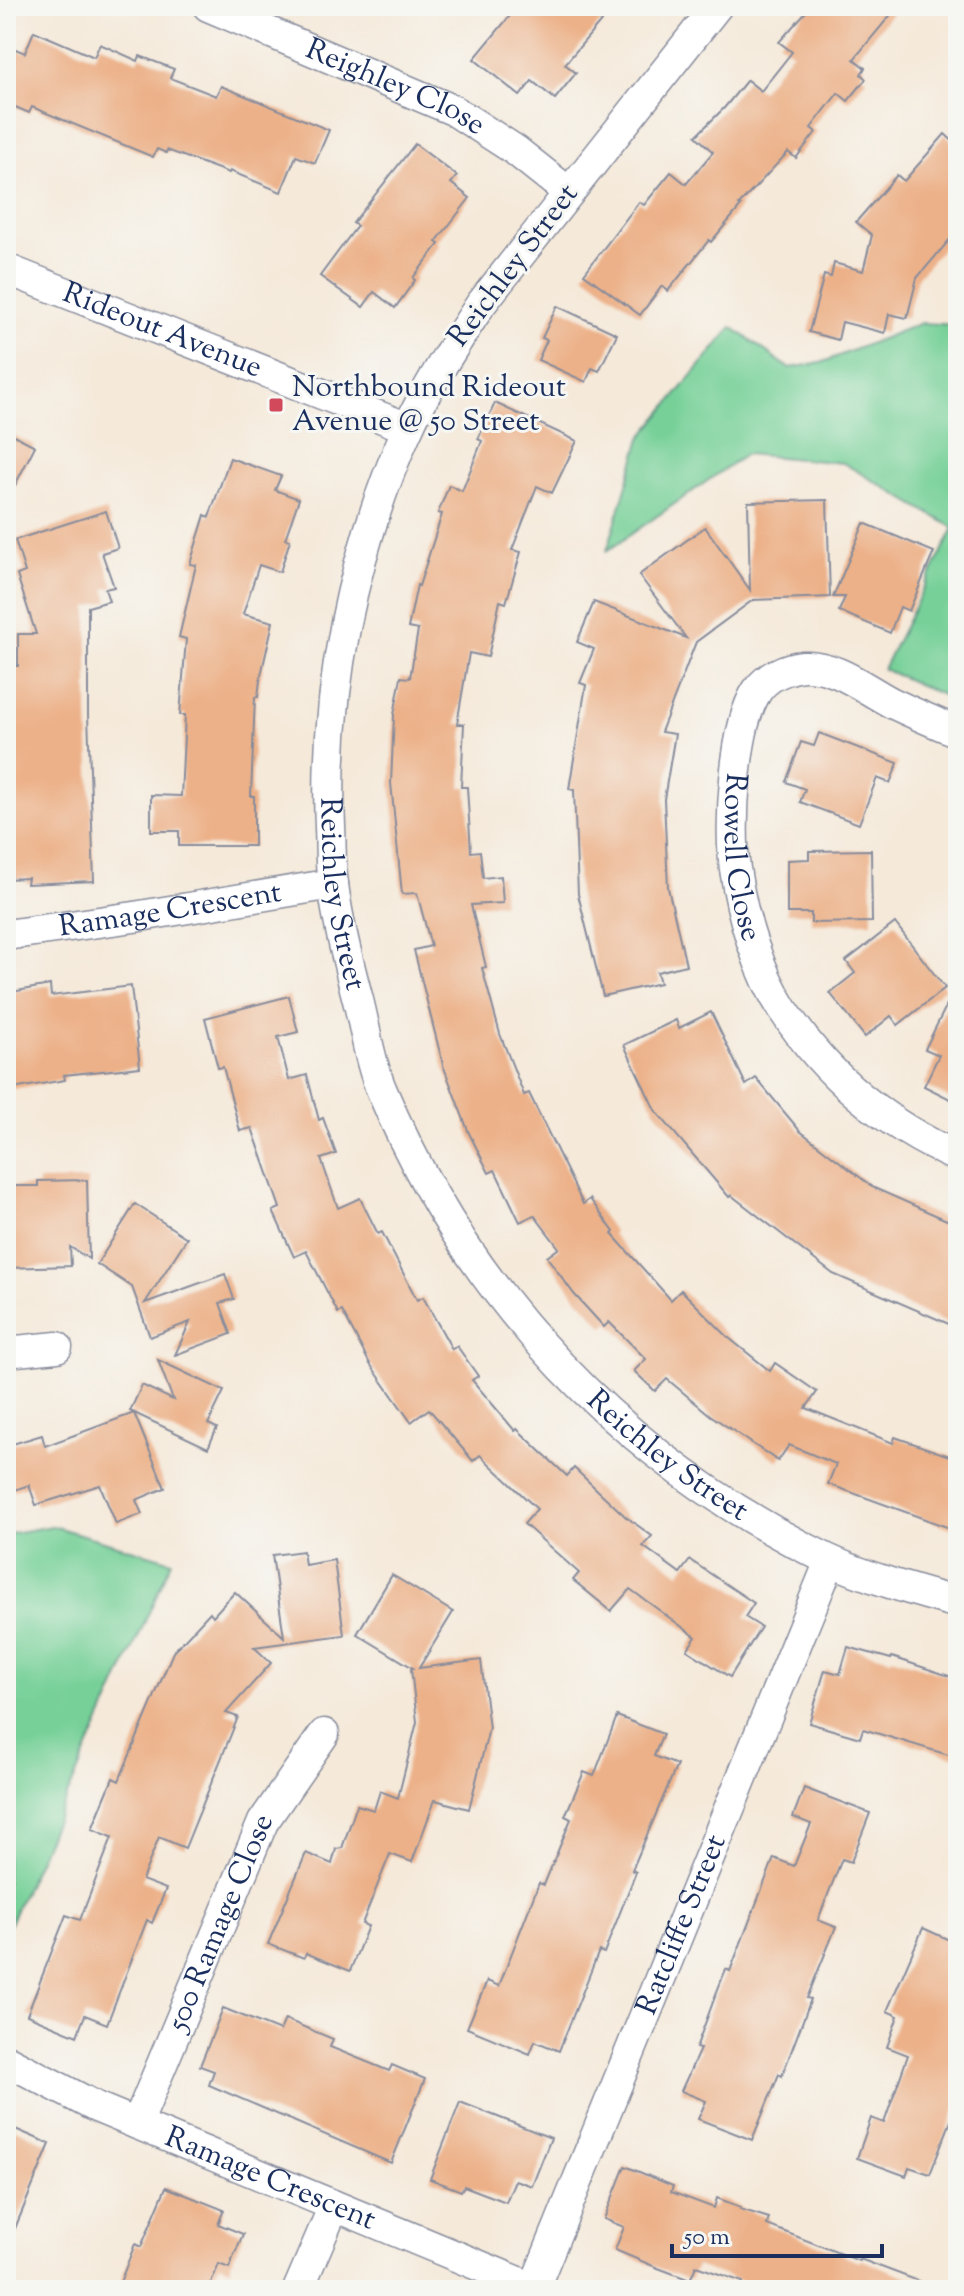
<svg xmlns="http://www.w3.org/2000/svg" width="964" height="2296" font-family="'Sorts Mill Goudy',serif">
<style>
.green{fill:#76d097;stroke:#48807a;stroke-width:2}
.building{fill:#ecb188}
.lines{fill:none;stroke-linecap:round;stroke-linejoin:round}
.minor-casing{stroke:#888c9c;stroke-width:33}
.minor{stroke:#fff;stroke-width:30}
.poi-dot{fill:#d1495b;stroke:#f6f6f2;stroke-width:3}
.labels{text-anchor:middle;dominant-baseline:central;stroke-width:6;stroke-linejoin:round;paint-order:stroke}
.street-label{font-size:30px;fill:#1b2f5e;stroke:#f6f6f2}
.poi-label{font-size:30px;fill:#1b2f5e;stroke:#f6f6f2;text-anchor:start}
</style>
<rect width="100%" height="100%" fill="#f6f6f2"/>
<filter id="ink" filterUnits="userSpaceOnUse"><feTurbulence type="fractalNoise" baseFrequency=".0125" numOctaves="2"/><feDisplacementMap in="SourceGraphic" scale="16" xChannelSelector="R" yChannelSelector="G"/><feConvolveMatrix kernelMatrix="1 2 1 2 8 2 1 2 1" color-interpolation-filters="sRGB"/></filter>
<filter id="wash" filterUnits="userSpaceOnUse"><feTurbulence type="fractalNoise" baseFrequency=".006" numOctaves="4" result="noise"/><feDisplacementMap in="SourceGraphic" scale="32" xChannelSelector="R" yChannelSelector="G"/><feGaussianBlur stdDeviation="1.8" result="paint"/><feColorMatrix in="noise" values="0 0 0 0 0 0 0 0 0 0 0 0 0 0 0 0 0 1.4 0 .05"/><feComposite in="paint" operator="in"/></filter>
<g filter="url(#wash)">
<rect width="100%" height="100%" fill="#f5e9d9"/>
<!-- green -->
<g class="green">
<polygon points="921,323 958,325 958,702 883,669 954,528 843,463 746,454 607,551 641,438 732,327 789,368 821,363"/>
<polygon points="52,1526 172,1561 6,1932 6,1534"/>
</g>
<g id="blocks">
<!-- building -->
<g class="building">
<polygon points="518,6 614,6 565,64 576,73 555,99 532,81 520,96 474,59"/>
<polygon points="811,6 898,6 854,59 865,68 861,74 866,79 848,101 838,93 811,128 816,132 796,158 788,152 739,205 741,206 711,242 709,240 668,291 662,286 640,315 584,274 639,202 644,205 671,172 686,184 713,152 696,136 725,107 747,80 761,91 792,52 779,42"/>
<polygon points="34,31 94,57 100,44 138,61 140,56 174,69 170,78 216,96 221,86 329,130 315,163 296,156 281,192 230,171 229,173 167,150 166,153 157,149 153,157 32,107 29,113 6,103 6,45 25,53"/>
<polygon points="945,134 958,146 958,230 917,278 907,318 889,314 885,333 842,322 838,340 809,332 824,275 831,277 834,263 863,271 872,235 856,222 897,175 904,181"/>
<polygon points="415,144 457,176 451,183 470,198 436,242 439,244 413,278 415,280 395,308 374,292 363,307 320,276 357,226 353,223"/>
<polygon points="557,306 617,334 599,371 592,368 586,382 538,360 547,340 542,338"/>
<polygon points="495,403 577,441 552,493 537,486 512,550 521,552 506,603 500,601 488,657 469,653 457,724 464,724 461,787 467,787 471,852 480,851 483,878 501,876 503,903 471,905 486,967 482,968 500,1034 524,1095 529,1093 583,1204 590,1199 614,1232 612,1234 671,1300 681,1290 729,1338 770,1371 775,1363 817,1392 806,1408 893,1443 895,1437 958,1459 958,1531 828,1484 836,1464 789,1445 778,1461 710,1415 667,1379 655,1391 634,1371 646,1359 609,1322 604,1327 574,1294 547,1257 559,1248 534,1215 520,1222 495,1170 489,1173 469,1133 443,1065 414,950 431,946 417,893 402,894 391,783 394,715 401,677 410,678 418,630 408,628 417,585 419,586 442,514 438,513 449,485 462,491 482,441 478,439"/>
<polygon points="6,431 35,446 6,503"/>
<polygon points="230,458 281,476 275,490 299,499 285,539 290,540 280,572 259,565 243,614 273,622 260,680 258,697 255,697 251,796 254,796 254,846 179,846 179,831 151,831 151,795 181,796 185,715 180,715 186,639 179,637 196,565 190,564 205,515 209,517"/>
<polygon points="827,500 830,597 753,600 696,642 661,732 675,734 664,799 668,888 686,965 657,972 660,983 603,996 578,894 574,790 569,789 586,685 580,683 594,649 577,642 594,602 686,638 639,575 705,527 750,590 748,502"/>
<polygon points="106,511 118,548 102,553 114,587 105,589 109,601 88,607 88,715 94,881 27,884 28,878 6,879 6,725 10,725 10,666 18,666 18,634 36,634 17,575 25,572 15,540"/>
<polygon points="864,523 934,552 909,611 900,607 890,633 839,611 845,597 833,597"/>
<polygon points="819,733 898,763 890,783 877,778 859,824 800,802 805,789 786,782 801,742 814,746"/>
<polygon points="871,850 872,922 811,923 811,913 787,913 787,860 809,859 809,851"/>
<polygon points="895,923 945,988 898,1025 891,1016 865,1037 830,993 855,973 846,961"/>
<polygon points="958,982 958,1103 924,1086 939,1055 925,1049"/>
<polygon points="50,985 51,996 131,986 140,1067 64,1075 65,1080 6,1090 6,1025 11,1024 6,993"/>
<polygon points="289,996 298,1032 278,1037 289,1080 307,1075 319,1120 323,1118 336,1154 321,1159 338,1208 360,1198 378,1234 382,1232 417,1300 423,1297 452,1349 457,1346 478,1376 472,1380 515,1431 517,1429 567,1476 574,1468 626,1517 652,1536 643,1546 680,1573 690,1560 754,1603 745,1617 761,1627 730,1677 687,1650 696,1637 630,1589 611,1611 573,1580 579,1573 524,1524 537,1509 480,1455 473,1461 429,1409 411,1422 370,1364 342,1311 338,1313 306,1251 294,1257 273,1211 280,1208 252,1128 240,1131 223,1067 218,1068 205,1018"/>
<polygon points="711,1012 746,1085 756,1078 800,1131 874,1188 958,1225 958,1328 833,1274 731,1195 729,1197 655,1110 624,1045 676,1020 679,1028"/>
<polygon points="87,1180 89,1259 70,1247 71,1266 6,1268 6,1186 38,1186 38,1181"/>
<polygon points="135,1204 187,1238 145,1303 225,1274 234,1299 220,1303 231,1334 175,1355 190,1322 150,1337 132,1287 97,1264"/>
<polygon points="158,1360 224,1391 208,1424 217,1428 208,1448 130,1411 142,1385 173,1400"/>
<polygon points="134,1413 165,1488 136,1500 142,1514 116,1524 100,1485 36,1505 29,1485 6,1493 6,1446 42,1435 45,1446"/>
<polygon points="303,1551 305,1565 334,1560 344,1635 254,1647 271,1663 226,1713 238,1717 185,1848 159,1837 142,1880 166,1889 152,1923 147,1920 107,2024 85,2015 77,2036 27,2015 66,1915 80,1920 112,1837 92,1829 113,1778 119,1781 173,1652 210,1612 213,1616 235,1592 284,1637 272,1555"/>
<polygon points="392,1575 453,1612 419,1668 481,1660 489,1729 469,1809 435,1800 412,1862 390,1854 362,1924 368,1926 350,1971 306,1953 304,1958 268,1944 306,1853 332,1864 336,1849 342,1848 357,1805 374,1810 380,1791 398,1798 417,1722 411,1669 413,1668 357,1634"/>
<polygon points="848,1647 891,1659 892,1657 958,1679 958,1758 863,1729 860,1738 809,1723 825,1670 840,1674"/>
<polygon points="617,1716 663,1734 654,1756 677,1765 632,1870 636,1872 604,1953 599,1951 559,2051 535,2041 530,2054 467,2028 487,1981 499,1986 539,1883 544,1885 571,1819 565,1816 584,1772 594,1776"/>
<polygon points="804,1788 870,1813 851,1862 842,1859 818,1920 836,1927 807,1998 811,1999 782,2076 779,2074 752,2140 698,2119 706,2101 681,2091 700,2049 696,2048 716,1994 726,1969 730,1971 774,1858 794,1866 811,1824 793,1817"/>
<polygon points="923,1928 958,1944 958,2103 930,2174 909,2167 906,2176 857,2158 871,2118 884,2123 908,2055 887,2047 898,2016 887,2011"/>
<polygon points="223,2008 280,2031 285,2019 333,2039 330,2047 389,2071 392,2065 425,2079 391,2163 209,2085 214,2071 200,2066"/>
<polygon points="460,2102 551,2138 532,2186 515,2180 506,2202 464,2186 461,2191 430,2179"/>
<polygon points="6,2125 50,2144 6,2250"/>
<polygon points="625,2166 673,2186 671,2192 714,2208 717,2198 741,2207 740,2209 769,2218 767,2225 859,2261 860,2259 937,2288 936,2290 740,2290 743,2282 696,2266 690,2280 658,2268 615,2250 624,2227 604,2219"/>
<polygon points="166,2187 224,2210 218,2224 243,2234 229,2268 219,2264 208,2290 117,2290 135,2244 141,2247"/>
</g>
</g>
</g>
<g filter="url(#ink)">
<use href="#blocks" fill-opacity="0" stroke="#888c9c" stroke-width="2"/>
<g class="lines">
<!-- minor casing -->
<g class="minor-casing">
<g id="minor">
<path id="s1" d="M208 6 453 110 515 150 568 192"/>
<path id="s2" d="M717 6 481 304C455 344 427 386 407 430 352 554 324 692 330 827 331 846 330 866 333 884 338 924 349 965 359 1004 366 1032 370 1064 382 1091 469 1298 624 1461 827 1559 868 1578 915 1591 958 1603"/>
<path id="s3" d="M6 269 408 428"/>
<path id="s4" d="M958 732C936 723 913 713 892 703 865 689 835 664 803 666 786 668 767 676 757 691 734 726 729 828 735 869 742 917 758 971 784 1011 827 1077 887 1125 958 1157"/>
<path id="s5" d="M6 935 134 917 333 884"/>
<polyline points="6,1352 57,1347"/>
<path id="s6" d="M6 2060 96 2107 538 2290"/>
<path id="s7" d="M137 2124 263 1822 324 1734"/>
<path id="s8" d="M534 2288 830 1561"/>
<polyline points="298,2290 334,2206"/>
</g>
</g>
<!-- minor -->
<use href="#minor" class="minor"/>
</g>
</g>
<!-- markers -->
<rect class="poi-dot" x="268" y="397" width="16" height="16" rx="4"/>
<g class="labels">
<!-- street labels -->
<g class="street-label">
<text stroke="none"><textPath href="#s1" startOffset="204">Reighley Close</textPath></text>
<text transform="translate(514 266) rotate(-53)">Reichley Street</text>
<text stroke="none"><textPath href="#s3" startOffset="168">Rideout Avenue</textPath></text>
<text stroke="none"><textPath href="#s4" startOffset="394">Rowell Close</textPath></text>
<text stroke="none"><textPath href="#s2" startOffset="1002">Reichley Street</textPath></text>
<text stroke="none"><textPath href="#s5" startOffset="166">Ramage Crescent</textPath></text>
<text stroke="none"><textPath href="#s2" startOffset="1674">Reichley Street</textPath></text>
<text stroke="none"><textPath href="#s7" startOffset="218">500 Ramage Close</textPath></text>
<text stroke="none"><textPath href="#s8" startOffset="392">Ratcliffe Street</textPath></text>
<text stroke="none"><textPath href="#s6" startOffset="290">Ramage Crescent</textPath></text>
</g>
<!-- poi labels -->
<g class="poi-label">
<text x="292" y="388">Northbound Rideout<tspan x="292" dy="34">Avenue @ 50 Street</tspan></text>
</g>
</g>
<!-- margin -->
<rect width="964" height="2296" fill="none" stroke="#f6f6f2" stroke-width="32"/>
<!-- scale -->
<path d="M672 2244v12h210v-12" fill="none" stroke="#1b2f5e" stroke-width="4"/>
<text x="684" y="2244" font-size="24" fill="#1b2f5e" stroke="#f6f6f2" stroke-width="6" paint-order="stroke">50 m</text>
</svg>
